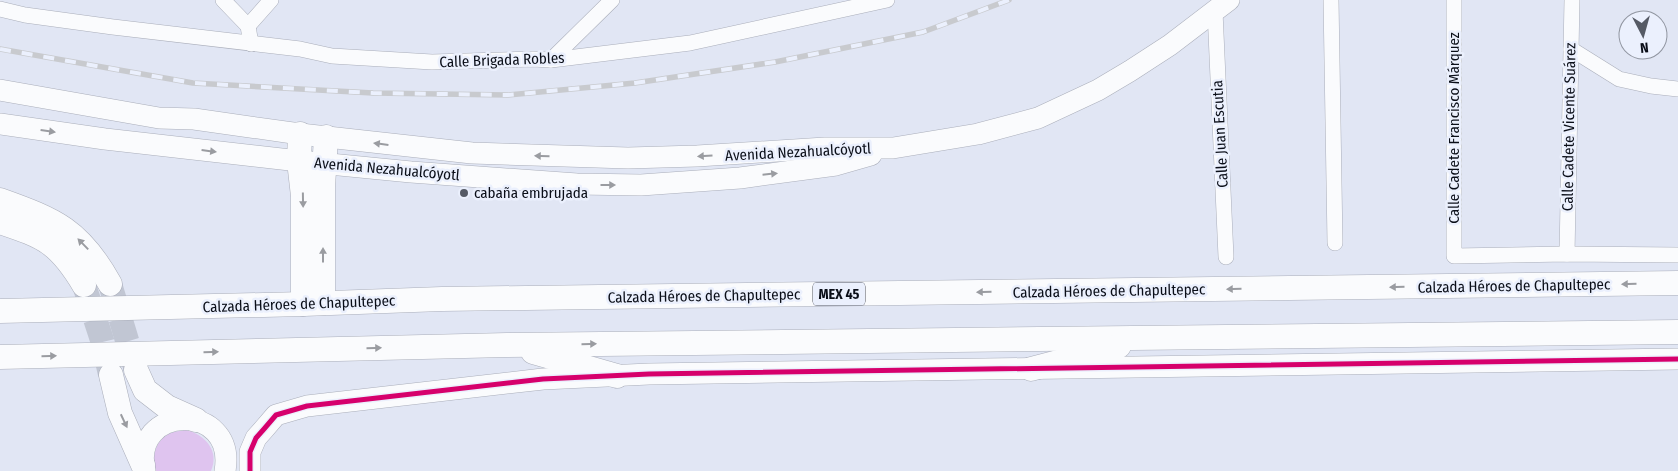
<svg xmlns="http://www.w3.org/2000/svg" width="1678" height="471" font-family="'Fira Sans Condensed',sans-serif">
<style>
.green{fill:#dfc4ef}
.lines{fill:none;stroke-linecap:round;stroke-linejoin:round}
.primary-tunnel{stroke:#c1c6d3;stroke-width:24;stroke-dasharray:24 12;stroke-linecap:butt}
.street-casing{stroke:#aaaeba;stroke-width:16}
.secondary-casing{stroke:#aaaeba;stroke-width:22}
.primary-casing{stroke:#aaaeba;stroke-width:25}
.street{stroke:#fafbfd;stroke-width:15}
.secondary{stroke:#fafbfd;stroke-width:21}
.primary{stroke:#fafbfd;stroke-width:24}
.rail-casing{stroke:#c8cace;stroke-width:5.5}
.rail{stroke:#ebf0fd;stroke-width:4;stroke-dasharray:11;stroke-linecap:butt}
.cycleway-casing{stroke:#ebf0fd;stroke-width:8}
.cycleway{stroke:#d6006c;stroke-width:5}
.oneway{fill:#9a9ca1}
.poi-dot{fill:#555a65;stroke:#ebf0fd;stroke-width:2}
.labels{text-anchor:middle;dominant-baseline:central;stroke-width:5;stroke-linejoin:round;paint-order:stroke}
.shield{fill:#ebf0fd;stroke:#4e525d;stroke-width:1}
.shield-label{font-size:14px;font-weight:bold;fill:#0a0e18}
.street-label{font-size:15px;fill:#0a0e18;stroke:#ebf0fd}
.poi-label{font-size:15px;fill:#0a0e18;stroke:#ebf0fd;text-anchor:start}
</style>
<rect width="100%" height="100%" fill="#e1e6f4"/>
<!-- green -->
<path class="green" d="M187 430C205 435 220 451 211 471H156C151 459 155 442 167 435 172 431 181 431 187 430Z"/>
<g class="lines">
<!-- primary-tunnel -->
<g class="primary-tunnel">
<polyline points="110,284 136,370"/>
<polyline points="84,285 102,340 110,374"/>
</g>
<!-- street casing -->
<g class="street-casing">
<g id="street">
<polyline points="223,0 248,26 251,44"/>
<polyline points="1331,0 1335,243"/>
<polyline points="1454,0 1454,256 1567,254 1678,255"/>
<polyline points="0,9 25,15 113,27 300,49 332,56 432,62 533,59 551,60 690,43 887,0"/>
<polyline points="1215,11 1226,257"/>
<polyline points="248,26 271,0"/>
<polyline points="1571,49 1619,79 1651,86 1678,89"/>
<polyline points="551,60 612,0"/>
<polyline points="1567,254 1572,0"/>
</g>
</g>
<!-- secondary casing -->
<g class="secondary-casing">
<g id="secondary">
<polyline points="0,90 159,118 194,119 300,134 472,153 628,158 697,156 825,148 893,148 978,134 1038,118 1098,90 1130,71 1170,45 1229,0"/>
<polyline points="0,124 105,139 299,161 411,172 577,184 641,185 740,178 836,165 871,155"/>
<path d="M145 471C129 405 237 400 225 471"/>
<polyline points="250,471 250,452 256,438 264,429 276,415 307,406 543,379 649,374 1678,359"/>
</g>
</g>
<!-- primary casing -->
<g class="primary-casing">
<g id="primary">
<polyline points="300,134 299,161 303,196 303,304"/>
<path d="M0 200C56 220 80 230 110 284"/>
<path d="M0 222C45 237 59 243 84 285"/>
<polyline points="323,303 323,187 326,137"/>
<polyline points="0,311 303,304 442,299 1678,283"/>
<polyline points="533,352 617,376"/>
<polyline points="0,357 507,345 1678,332"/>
<polyline points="1031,369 1119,346"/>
<polyline points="136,370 145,390 167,407 196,420"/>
<polyline points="111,375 120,413 143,465"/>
</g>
</g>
<!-- street -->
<use href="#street" class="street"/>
<!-- secondary -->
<use href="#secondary" class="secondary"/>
<!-- primary -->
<use href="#primary" class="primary"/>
<!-- rail casing -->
<g class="rail-casing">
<polyline id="rail" points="0,49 193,83 373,93 508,95 635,83 775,62 923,32 1009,0"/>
</g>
<!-- rail -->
<use href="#rail" class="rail"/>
<!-- cycleway casing -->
<g class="cycleway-casing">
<polyline id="cycleway" points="250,471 250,452 256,438 264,429 276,415 307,406 543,379 649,374 1678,359"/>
</g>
<!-- cycleway -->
<use href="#cycleway" class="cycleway"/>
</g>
<!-- one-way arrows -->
<defs><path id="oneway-solid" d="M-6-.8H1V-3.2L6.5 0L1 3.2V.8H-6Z" transform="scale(1.25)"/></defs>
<g class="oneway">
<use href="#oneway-solid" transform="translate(48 131) rotate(8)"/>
<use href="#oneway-solid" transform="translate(381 144) rotate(-173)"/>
<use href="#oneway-solid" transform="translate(209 151) rotate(7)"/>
<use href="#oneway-solid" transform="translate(542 156) rotate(-179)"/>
<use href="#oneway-solid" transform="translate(705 156) rotate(177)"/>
<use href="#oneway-solid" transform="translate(770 174) rotate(-6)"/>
<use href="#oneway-solid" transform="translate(608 185)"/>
<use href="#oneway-solid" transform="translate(303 200) rotate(89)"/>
<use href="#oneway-solid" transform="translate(83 244) rotate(-134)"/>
<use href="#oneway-solid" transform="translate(323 255) rotate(-90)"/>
<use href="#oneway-solid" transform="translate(1629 284) rotate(179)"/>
<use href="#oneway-solid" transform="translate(1397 287) rotate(179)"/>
<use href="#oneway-solid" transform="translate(1234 289) rotate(179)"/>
<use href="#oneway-solid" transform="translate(984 292) rotate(179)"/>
<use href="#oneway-solid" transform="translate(589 344) rotate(-1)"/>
<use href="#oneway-solid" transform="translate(374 348) rotate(-1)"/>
<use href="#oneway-solid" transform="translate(211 352) rotate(-1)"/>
<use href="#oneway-solid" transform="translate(49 356) rotate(-1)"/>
<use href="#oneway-solid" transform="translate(124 421) rotate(65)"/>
</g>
<!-- markers -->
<circle class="poi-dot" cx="464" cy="193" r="5"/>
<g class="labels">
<!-- shield labels -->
<rect class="shield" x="813" y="282.5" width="52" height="23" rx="4"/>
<g class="shield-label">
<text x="839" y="294">MEX 45</text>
</g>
<!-- street labels -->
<g class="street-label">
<text transform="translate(502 60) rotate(-2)">Calle Brigada Robles</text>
<text transform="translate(1569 127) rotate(-89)">Calle Cadete Vicente Suárez</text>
<text transform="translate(1454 128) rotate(-90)">Calle Cadete Francisco Márquez</text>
<text transform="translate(1220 134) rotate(-93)">Calle Juan Escutia</text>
<text transform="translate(798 152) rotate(-3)">Avenida Nezahualcóyotl</text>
<text transform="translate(387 169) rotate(5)">Avenida Nezahualcóyotl</text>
<text transform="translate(1514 286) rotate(-1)">Calzada Héroes de Chapultepec</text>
<text transform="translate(1109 291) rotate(-1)">Calzada Héroes de Chapultepec</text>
<text transform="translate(704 296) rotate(-1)">Calzada Héroes de Chapultepec</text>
<text transform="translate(299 304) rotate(-2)">Calzada Héroes de Chapultepec</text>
</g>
<!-- poi labels -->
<g class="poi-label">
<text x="474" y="193">cabaña embrujada</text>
</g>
</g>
<!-- north arrow -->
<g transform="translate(1643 35) rotate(174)"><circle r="24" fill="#ebf0fd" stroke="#9196a1"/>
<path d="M0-4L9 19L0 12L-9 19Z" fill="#555a65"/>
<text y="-8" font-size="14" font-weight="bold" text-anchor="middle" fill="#0a0e18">N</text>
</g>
</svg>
